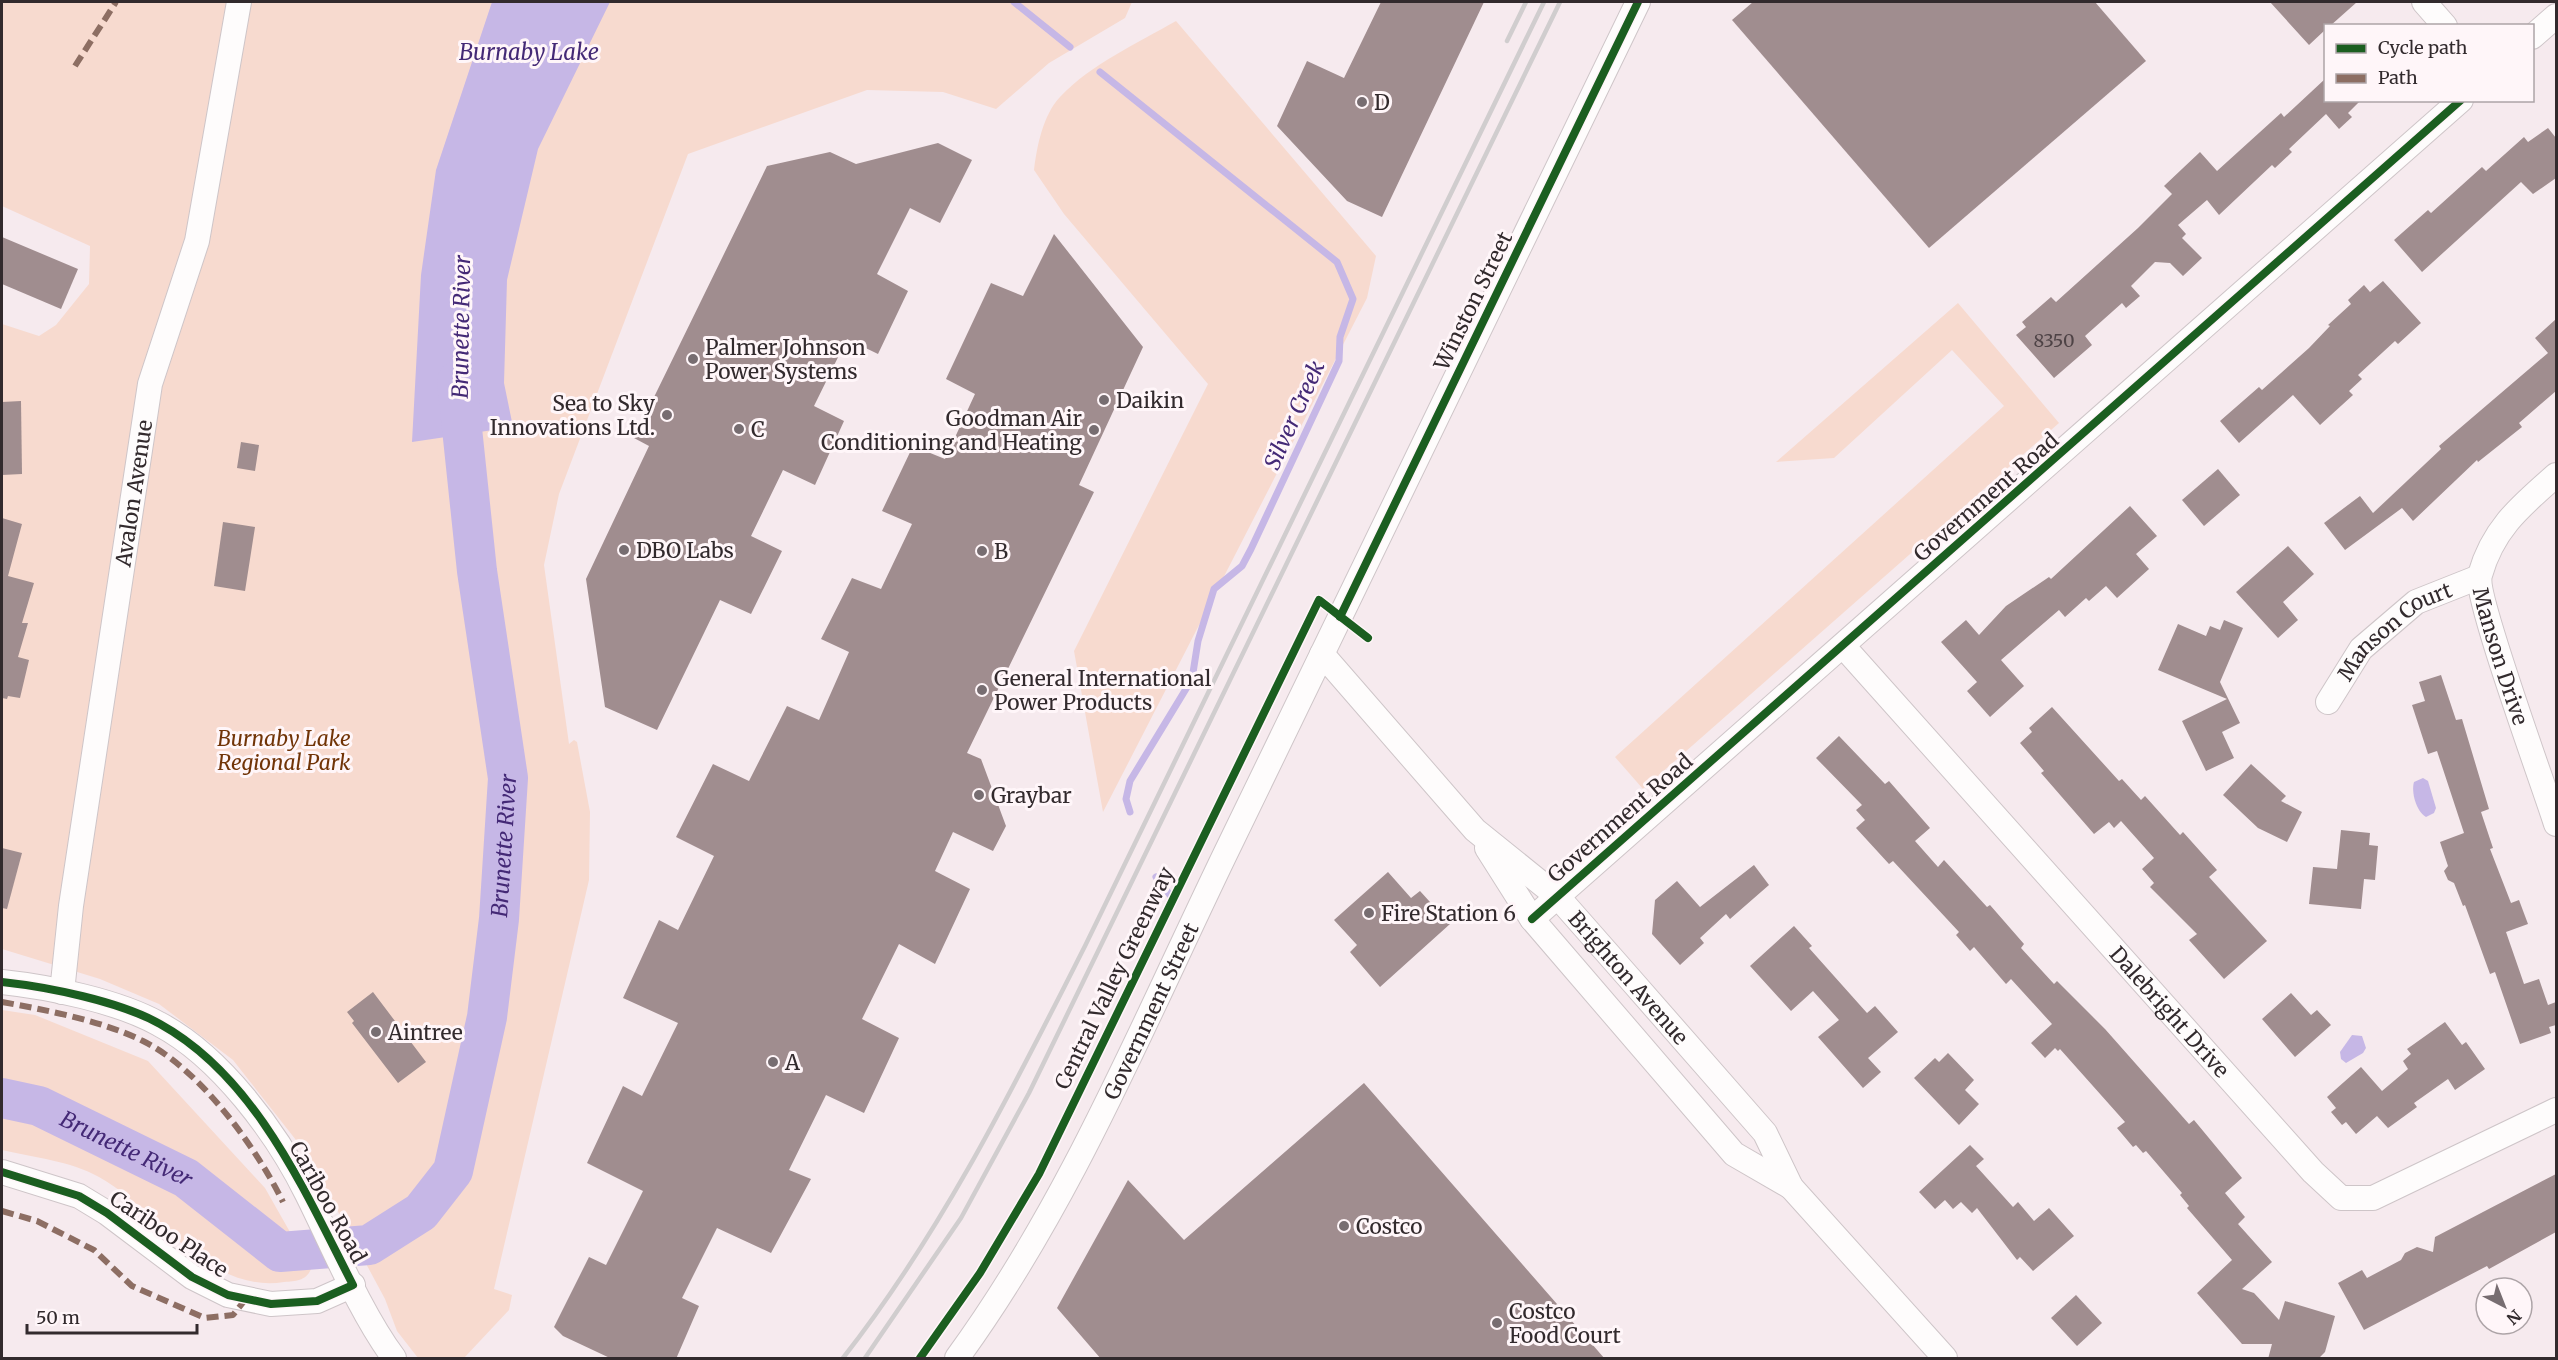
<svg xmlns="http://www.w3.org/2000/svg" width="2558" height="1360" font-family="Merriweather,serif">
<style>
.green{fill:#f7dacf}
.water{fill:#c6b7e6}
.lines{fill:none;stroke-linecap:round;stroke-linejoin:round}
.stream{stroke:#c6b7e6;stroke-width:7}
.river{stroke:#c6b7e6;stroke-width:40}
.building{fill:#a08d8f}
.minor-casing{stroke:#cec5c8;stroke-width:26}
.minor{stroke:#fefcfc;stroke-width:24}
.rail{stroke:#d0cdce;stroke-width:4.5}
.quiet{stroke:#8d6e63;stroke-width:6;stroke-dasharray:12 6;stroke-linecap:butt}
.cycleway-casing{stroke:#fff6f9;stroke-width:11}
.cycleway{stroke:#1b5e20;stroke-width:8}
.poi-dot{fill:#776d71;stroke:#fff6f9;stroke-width:2}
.labels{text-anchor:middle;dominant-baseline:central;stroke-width:6;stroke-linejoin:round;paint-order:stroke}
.number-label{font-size:18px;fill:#4e4346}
.poi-label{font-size:21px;fill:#322a2d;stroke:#fff6f9;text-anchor:start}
.street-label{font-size:21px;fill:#322a2d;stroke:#fff6f9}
.park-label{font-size:21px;font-style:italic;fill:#713407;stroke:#fff6f9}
.water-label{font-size:22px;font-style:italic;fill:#442976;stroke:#fff6f9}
</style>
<rect width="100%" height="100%" fill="#f6eaee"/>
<!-- green -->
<g class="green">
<polygon points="2,2 1132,2 1125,18 1049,63 996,109 943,92 867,90 688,154 559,494 544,565 569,744 574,740 577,742 590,812 589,880 494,1289 512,1295 509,1310 464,1358 418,1358 397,1331 385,1299 307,1154 233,1060 159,1004 100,979 2,949 2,324 39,336 56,325 89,284 90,246 2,206"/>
<path d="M1176 21 1376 256 1367 298 1103 812 1074 651 1208 384 1064 214 1034 170C1037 146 1043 115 1060 97 1091 64 1138 43 1176 21Z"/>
<polygon points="1958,303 2059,423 1643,789 1615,757 2004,406 1952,350 1834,458 1776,462"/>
<path d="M2 1010 35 1015 148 1061 265 1188 311 1269C306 1281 296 1281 284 1282 209 1294 159 1211 99 1177 71 1161 32 1157 2 1150Z"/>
</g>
<!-- water -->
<g class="water">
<polygon points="492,2 610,2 538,149 507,280 504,383 513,427 412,442 421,275 436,170"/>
<path d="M2423 778 2428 781 2436 808 2434 813 2426 817C2416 811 2411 792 2414 782Z"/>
<polygon points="2352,1035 2362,1036 2366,1048 2363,1053 2346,1063 2341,1059 2340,1052"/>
</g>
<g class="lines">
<!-- stream -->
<g class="stream">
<polyline points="1014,2 1070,47"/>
<polyline points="1100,72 1337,262 1353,299 1340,337 1339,361 1251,549 1242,566 1214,589 1198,641 1192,679 1130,781 1126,799 1130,812"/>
<polyline points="1156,877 1170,895"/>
</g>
<!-- river -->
<path class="river" id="s1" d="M2 1098 39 1106 186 1178 280 1252 369 1245 421 1212 453 1171 487 1017 499 919 508 778 477 571 457 381"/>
</g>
<!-- building -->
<g class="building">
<polygon points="1381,2 1484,2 1382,217 1347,201 1277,126 1307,61 1344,78"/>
<polygon points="1753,2 2095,2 2146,61 1929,248 1732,20"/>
<polygon points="2270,2 2357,2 2330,26 2325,26 2325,30 2309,45"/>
<polygon points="2325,79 2325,100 2361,100 2348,113 2352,117 2339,129 2326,114 2289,149 2292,152 2275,168 2272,165 2219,215 2207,200 2178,225 2186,234 2182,238 2202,258 2183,276 2170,263 2155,262 2131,286 2140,296 2126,308 2122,303 2085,336 2092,345 2054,378 2016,335 2026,327 2022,322 2051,297 2056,302 2138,228 2172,194 2164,186 2200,152 2217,171 2281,113 2284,117"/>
<polygon points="2548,128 2556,138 2556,178 2533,194 2521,182 2422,272 2394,240 2428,210 2431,213 2482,167 2486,171 2524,137 2528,142"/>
<polygon points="938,143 972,160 940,223 910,208 877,274 908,291 878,354 847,339 814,406 844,421 815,485 783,470 751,536 782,551 751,614 720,600 657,730 605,707 586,579 649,446 634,438 767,166 830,152 856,164"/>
<polygon points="1054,234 1143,347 1079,485 1094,492 967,753 981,759 1006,826 993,851 953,832 935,871 970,889 935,964 899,944 862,1019 899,1038 864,1113 826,1095 789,1170 811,1179 771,1253 717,1228 682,1298 699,1306 676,1359 612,1359 563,1336 554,1327 589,1257 606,1265 643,1191 587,1163 623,1086 642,1096 678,1023 623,998 659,920 678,930 714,856 676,837 713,764 749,781 787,706 819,720 849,652 821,639 852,578 881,589 912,524 882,511 913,446 945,459 975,394 946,379 991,283 1023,296"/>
<polygon points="2,237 78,269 61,309 2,284"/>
<polygon points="2383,281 2421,323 2398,344 2395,341 2358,375 2362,379 2349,391 2353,395 2320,425 2293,395 2239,443 2220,421 2259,387 2262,390 2309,348 2330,326 2328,325 2351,304 2348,300 2364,285 2370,292"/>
<polygon points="2556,319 2556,391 2519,423 2522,427 2478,462 2477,460 2413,521 2402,508 2345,550 2324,523 2360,496 2373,513 2441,449 2439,446 2548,353 2535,338"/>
<polygon points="21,401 22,474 2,475 2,402"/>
<polygon points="241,442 259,445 255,471 237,468"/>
<polygon points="2218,469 2240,495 2204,526 2182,500"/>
<polygon points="2130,506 2157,536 2136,554 2149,569 2117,598 2106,586 2089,601 2086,598 2065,617 2059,610 2001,660 2024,686 1990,717 1967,691 1977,682 1941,642 1966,620 1979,635 2006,606 2049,577 2051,579"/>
<polygon points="2,518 22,524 8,576 34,583 22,623 28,623 18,657 29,660 20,698 8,696 7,699 2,698"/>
<polygon points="223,522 255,527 245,591 214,586"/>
<polygon points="2288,546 2314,574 2283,602 2298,620 2278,638 2236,592"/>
<polygon points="2224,620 2243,628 2220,682 2240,723 2222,732 2234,758 2206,771 2182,721 2227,699 2158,670 2178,624 2206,636 2210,626 2220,630"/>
<polygon points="2441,675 2456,720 2462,719 2489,809 2481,812 2493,848 2490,849 2511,903 2519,900 2528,924 2506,932 2524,984 2539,979 2548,1005 2556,1002 2556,1025 2549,1027 2551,1033 2520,1044 2495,972 2490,974 2465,905 2463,906 2454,883 2448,880 2444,871 2448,866 2440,842 2464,833 2437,751 2428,754 2412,705 2425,701 2419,682"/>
<polygon points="2052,707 2119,781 2122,779 2141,800 2145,796 2180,835 2183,832 2217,870 2209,877 2267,941 2224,979 2189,940 2197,934 2150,887 2154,883 2142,869 2154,858 2121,821 2114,828 2109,822 2094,834 2041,773 2044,771 2020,743 2032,732 2029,728"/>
<polygon points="1839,736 1885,784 1889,781 1930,828 1915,841 1938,867 1944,860 1987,907 1990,905 2024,944 2021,948 2054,984 2057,981 2105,1029 2189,1124 2194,1120 2242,1178 2225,1193 2245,1217 2238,1224 2272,1262 2242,1289 2254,1293 2279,1320 2285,1301 2335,1316 2325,1352 2319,1358 2268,1359 2272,1344 2242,1344 2197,1293 2232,1260 2187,1208 2189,1206 2180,1195 2182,1193 2146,1151 2143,1153 2136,1145 2133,1147 2117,1128 2125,1122 2060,1049 2058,1051 2055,1048 2045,1058 2031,1043 2052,1024 2011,979 2006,984 1974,947 1970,951 1956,935 1959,932 1893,861 1889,864 1856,828 1865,820 1856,810 1862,805 1816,758"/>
<polygon points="2251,764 2286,796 2281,801 2302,812 2287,842 2258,828 2223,795"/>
<polygon points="2341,830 2370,833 2369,845 2378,846 2375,880 2364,879 2361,909 2309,904 2313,867 2337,869"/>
<polygon points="2,848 22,853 7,909 2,908"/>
<polygon points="1754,865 1769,885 1730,919 1726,914 1700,938 1704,943 1680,965 1652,934 1655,900 1677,881 1700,907"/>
<polygon points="1388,872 1411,898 1420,891 1450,924 1380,987 1350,952 1357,945 1334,920"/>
<polygon points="1794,926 1812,946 1809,948 1867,1013 1875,1006 1898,1032 1868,1058 1881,1072 1863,1088 1818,1037 1839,1020 1813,991 1791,1011 1750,966"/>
<polygon points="373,992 426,1062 398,1083 352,1023 354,1021 347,1012"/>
<polygon points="2291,993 2311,1015 2317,1010 2331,1025 2295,1057 2262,1019"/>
<polygon points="2445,1022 2462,1045 2466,1042 2485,1069 2455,1090 2448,1079 2414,1103 2417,1107 2388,1128 2377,1116 2356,1134 2346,1122 2342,1125 2331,1112 2336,1108 2327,1097 2361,1067 2382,1091 2408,1069 2403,1061 2411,1054 2407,1049"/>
<polygon points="1948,1053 1974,1080 1965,1090 1979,1104 1959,1125 1914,1078 1935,1058 1939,1062"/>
<polygon points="1364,1083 1605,1359 1101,1359 1057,1308 1128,1180 1184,1240"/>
<polygon points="1970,1145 1984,1159 1976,1166 2013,1207 2018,1202 2034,1221 2049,1208 2074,1236 2033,1271 2020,1257 2017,1260 1977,1208 1972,1213 1961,1202 1953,1209 1945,1200 1935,1209 1919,1192"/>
<polygon points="2556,1174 2556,1232 2489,1269 2487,1266 2364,1330 2338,1283 2362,1270 2367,1278 2401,1260 2405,1253 2417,1247 2433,1252 2435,1237"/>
<polygon points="2076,1295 2102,1323 2077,1346 2051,1318"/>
</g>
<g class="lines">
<!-- minor casing -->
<g class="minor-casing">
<g id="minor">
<polyline points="2424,2 2445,26"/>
<polyline points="2532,37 2556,16"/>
<path id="s2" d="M2556 475C2522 505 2493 528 2480 575 2474 596 2545 788 2556 824"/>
<path id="s3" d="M1844 647 2313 1172 2341 1198H2373L2556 1110"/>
<path id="s4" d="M1322 654 1475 830 1558 897 1631 980 1765 1133 1791 1187 1945 1358"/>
<path id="s5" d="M2328 702 2361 649 2416 602 2479 577"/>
<polyline points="1487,848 1532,919 1734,1154 1791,1187"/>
<polyline points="1532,919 2461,100"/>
<path d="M2 982C49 987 118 1001 159 1024 220 1056 277 1133 307 1194 333 1246 360 1312 394 1358"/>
<path id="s6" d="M62 992 71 906 150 384 197 241 239 2"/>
<polyline points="2,1172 79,1196 107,1213 192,1277 228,1295 271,1304 317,1301 353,1285"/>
<path id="s7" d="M957 1358C1073 1199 1146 1016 1232 840 1367 560 1503 281 1638 2"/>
</g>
</g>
<!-- minor -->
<use href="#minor" class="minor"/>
<!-- rail -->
<g class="rail">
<polyline points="1507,41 1526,2"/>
<path d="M843 1358C942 1232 1013 1088 1085 946L1544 2"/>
<polyline points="865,1358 961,1218 1029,1093 1560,2"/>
</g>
<!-- quiet -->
<g class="quiet">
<polyline points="75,66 116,2"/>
<path d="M2 1002C46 1010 103 1021 143 1041 200 1069 256 1147 283 1202"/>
<polyline points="2,1211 37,1221 94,1250 132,1286 205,1318 233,1315 245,1300"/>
</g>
<!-- cycleway casing -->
<g class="cycleway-casing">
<g id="cycleway">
<polyline points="1340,617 1638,2"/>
<polyline points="1532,919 2461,100"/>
<path d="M2 982C48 987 119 1001 160 1024 256 1077 305 1192 353 1285L317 1301 271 1304 228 1295 192 1277 107 1213 79 1196 2 1172"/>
<polyline points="920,1358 980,1273 1039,1174 1319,600 1368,638"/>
</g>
</g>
<!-- cycleway -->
<use href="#cycleway" class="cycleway"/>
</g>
<!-- markers -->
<g class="poi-dot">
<circle cx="1362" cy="102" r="6"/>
<circle cx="693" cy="359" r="6"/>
<circle cx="1104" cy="400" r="6"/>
<circle cx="667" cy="415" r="6"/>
<circle cx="739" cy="429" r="6"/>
<circle cx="1094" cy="430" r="6"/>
<circle cx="624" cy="550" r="6"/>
<circle cx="982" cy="551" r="6"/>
<circle cx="982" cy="690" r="6"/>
<circle cx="979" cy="795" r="6"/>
<circle cx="1369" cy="913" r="6"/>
<circle cx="376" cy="1032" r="6"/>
<circle cx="773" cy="1062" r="6"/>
<circle cx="1344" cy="1226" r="6"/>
<circle cx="1497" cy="1323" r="6"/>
</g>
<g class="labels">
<!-- number labels -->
<g class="number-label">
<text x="2054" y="340">8350</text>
</g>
<!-- poi labels -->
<g class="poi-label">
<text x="1374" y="102">D</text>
<text x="705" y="347">Palmer Johnson<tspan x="705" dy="24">Power Systems</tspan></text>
<text x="1116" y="400">Daikin</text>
<text x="655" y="403" text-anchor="end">Sea to Sky<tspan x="655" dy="24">Innovations Ltd.</tspan></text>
<text x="1082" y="418" text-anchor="end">Goodman Air<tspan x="1082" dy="24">Conditioning and Heating</tspan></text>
<text x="751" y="429">C</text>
<text x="636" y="550">DBO Labs</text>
<text x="994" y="551">B</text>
<text x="994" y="678">General International<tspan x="994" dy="24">Power Products</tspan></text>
<text x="991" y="795">Graybar</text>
<text x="1381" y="913">Fire Station 6</text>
<text x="388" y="1032">Aintree</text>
<text x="785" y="1062">A</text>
<text x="1356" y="1226">Costco</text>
<text x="1509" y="1311">Costco<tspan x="1509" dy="24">Food Court</tspan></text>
</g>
<!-- street labels -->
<g class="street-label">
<text transform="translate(1473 301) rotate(-64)">Winston Street</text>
<text stroke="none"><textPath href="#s6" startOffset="504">Avalon Avenue</textPath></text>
<text transform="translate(1986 497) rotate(-41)">Government Road</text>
<text stroke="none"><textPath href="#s5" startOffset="100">Manson Court</textPath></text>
<text stroke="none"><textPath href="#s2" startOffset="212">Manson Drive</textPath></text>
<text transform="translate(1620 818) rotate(-41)">Government Road</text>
<text transform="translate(1114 978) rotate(-64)">Central Valley Greenway</text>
<text stroke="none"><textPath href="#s4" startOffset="447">Brighton Avenue</textPath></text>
<text stroke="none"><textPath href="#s3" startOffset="489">Dalebright Drive</textPath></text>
<text stroke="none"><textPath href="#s7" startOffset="398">Government Street</textPath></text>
<text transform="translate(328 1202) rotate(61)">Cariboo Road</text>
<text transform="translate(169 1234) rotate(34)">Cariboo Place</text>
</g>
<!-- park labels -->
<g class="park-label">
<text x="284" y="738">Burnaby Lake<tspan x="284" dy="24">Regional Park</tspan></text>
</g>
<!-- water labels -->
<g class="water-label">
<text x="529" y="52">Burnaby Lake</text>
<text transform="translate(461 327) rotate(-89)">Brunette River</text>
<text transform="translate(1294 415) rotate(-66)">Silver Creek</text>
<text stroke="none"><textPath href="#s1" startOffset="854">Brunette River</textPath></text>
<text stroke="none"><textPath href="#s1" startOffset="135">Brunette River</textPath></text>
</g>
</g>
<!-- border -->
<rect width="2558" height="1360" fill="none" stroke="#322a2d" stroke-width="6"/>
<!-- legend -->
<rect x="2324" y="24" width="210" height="78" fill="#fff6f9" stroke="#ada4a7" stroke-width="1.5"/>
<rect x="2336" y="44" width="30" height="9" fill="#1b5e20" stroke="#ada4a7" stroke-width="1.5"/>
<text x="2378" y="54" font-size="18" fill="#322a2d">Cycle path</text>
<rect x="2336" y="74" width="30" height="9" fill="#8d6e63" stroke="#ada4a7" stroke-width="1.5"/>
<text x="2378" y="84" font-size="18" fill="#322a2d">Path</text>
<!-- north arrow -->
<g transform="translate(2504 1306) rotate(138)"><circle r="28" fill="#fff6f9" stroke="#ada4a7" stroke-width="1.5"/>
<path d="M0-4.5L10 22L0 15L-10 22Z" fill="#776d71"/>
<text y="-9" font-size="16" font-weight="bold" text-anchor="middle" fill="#322a2d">N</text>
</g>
<!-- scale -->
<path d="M27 1324v9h170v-9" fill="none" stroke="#322a2d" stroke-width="3"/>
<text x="36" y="1324" font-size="18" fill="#322a2d" stroke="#fff6f9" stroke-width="4.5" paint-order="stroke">50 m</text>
</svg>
